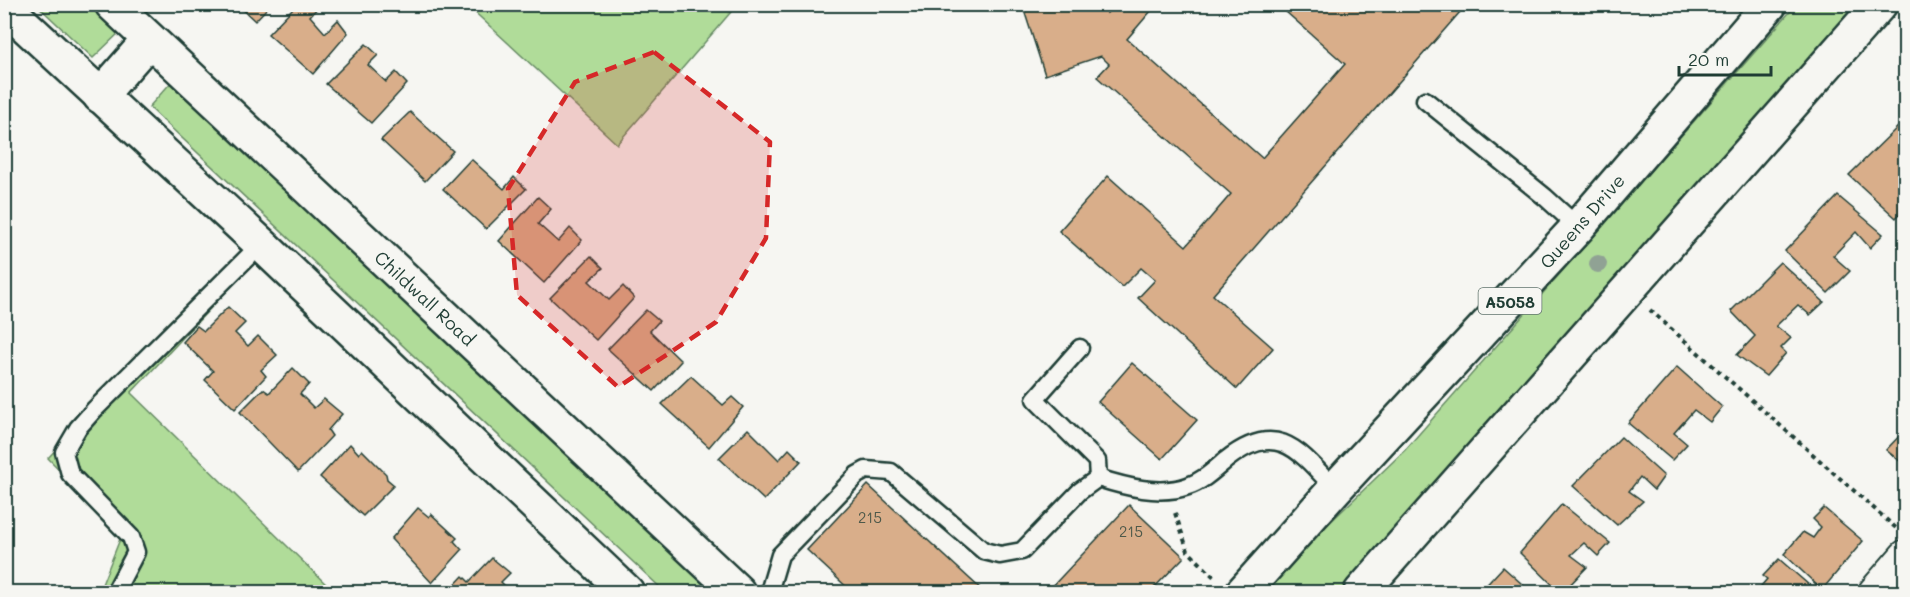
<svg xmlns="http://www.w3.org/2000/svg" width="1910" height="597" font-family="Mali,sans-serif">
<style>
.green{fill:#b0dc99;stroke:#688c66;stroke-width:1.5}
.building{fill:#d9ae8a;stroke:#1f3d34;stroke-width:1.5}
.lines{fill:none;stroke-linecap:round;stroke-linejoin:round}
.lane-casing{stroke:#1f3d34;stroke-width:21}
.street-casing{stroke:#1f3d34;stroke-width:36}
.secondary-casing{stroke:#1f3d34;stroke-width:38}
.highway-casing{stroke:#1f3d34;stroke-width:38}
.path{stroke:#1f3d34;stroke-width:4;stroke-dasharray:4.5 4.5;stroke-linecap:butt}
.lane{stroke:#f6f6f2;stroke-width:16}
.street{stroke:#f6f6f2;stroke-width:32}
.secondary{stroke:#f6f6f2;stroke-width:33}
.highway{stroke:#f6f6f2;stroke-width:33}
.tree{fill:#90a294}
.marked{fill:#d62828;fill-opacity:0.2;stroke:#d62828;stroke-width:4.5;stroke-dasharray:12 8;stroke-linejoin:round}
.labels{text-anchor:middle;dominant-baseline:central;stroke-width:4.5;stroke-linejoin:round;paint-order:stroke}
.number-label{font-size:15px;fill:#4e594a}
.shield{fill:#f6f6f2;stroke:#60746d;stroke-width:1.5}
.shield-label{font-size:16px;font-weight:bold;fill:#1f3d34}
.street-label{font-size:18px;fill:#1f3d34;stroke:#f6f6f2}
</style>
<rect width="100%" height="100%" fill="#f6f6f2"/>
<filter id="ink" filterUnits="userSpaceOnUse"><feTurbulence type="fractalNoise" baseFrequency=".0167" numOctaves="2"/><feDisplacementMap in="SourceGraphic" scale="12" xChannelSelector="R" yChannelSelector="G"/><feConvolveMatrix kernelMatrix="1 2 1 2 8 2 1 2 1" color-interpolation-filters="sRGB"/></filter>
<g filter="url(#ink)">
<!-- green -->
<g class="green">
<polygon points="37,5 97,5 123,29 93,58"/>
<polygon points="467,5 737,5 617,144"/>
<polygon points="1796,5 1868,5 1349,592 1262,592 1290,561 1405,450"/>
<polygon points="175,78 721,592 665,592 149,107"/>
<polygon points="223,269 236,281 131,393 334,592 99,592 122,534 48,458"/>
</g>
<!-- building -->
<g class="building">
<polygon points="237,4 271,4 255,21"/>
<polygon points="297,4 320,5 310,16 325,33 338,20 348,33 313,74 268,34"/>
<polygon points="1022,4 1104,4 1107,13 1115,4 1157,4 1127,39 1262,158 1345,64 1277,4 1382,4 1389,11 1395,4 1467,4 1213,295 1273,348 1237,389 1138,298 1155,280 1141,268 1122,287 1059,231 1108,176 1186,246 1231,194 1097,77 1109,64 1101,56 1045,75"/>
<polygon points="366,44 378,55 368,65 386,82 396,72 407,84 371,123 326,84"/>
<polygon points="410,112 453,151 425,181 381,140"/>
<polygon points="1906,119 1906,207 1896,218 1849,175"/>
<polygon points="471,159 504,189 514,177 526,189 486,229 443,189"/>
<polygon points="1838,196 1883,234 1870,248 1856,232 1833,256 1850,271 1828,293 1785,251"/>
<polygon points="538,197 551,209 538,224 558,242 570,228 582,240 544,283 499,241"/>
<polygon points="591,256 603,268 589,281 609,300 623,286 634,298 596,340 550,298"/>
<polygon points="1780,262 1824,302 1810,315 1798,305 1776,326 1791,338 1781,348 1786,353 1766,376 1737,355 1755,336 1731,311"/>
<polygon points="228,307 245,323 235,333 248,346 258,336 277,355 261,370 266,376 235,409 205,380 213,371 183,342 197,326 204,331"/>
<polygon points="646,310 659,321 650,331 681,361 654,391 608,349"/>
<polygon points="1132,363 1197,420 1162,459 1098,402"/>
<polygon points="1677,367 1722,407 1710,422 1694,410 1674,433 1687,444 1672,460 1628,423"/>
<polygon points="293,368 309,384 300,394 314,408 324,399 342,414 328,430 332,436 298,472 240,412 263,389 269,393"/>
<polygon points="691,376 723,405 732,397 743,407 709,447 662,404"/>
<polygon points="748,429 779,460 789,449 801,461 764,500 719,458"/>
<polygon points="1906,429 1906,466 1886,450"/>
<polygon points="1621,437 1664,476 1654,490 1640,477 1629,491 1643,501 1617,525 1573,486"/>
<polygon points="350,444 359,454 362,450 386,474 387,479 394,485 363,516 320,477"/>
<polygon points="868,485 984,592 852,592 807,550"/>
<polygon points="1562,504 1610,543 1598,556 1584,543 1571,555 1587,567 1563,592 1560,592 1520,553"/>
<polygon points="1129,505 1184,557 1150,592 1047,592"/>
<polygon points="418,508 429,517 431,514 457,538 454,541 462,550 432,583 391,539"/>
<polygon points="1824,508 1863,541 1822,590 1784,554 1803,532 1813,538 1821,527 1813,519"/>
<polygon points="492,558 510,573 501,582 511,592 448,592 463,576 469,582"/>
<polygon points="1779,559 1817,592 1756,592 1767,579 1763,576"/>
<polygon points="1503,567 1531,592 1480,592"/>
</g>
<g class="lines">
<!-- lane casing -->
<g class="lane-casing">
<g id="lane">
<polyline points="1425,100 1545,197 1578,227"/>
<polyline points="1080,348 1035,399 1097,461 1098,478"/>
<polyline points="115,592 136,552 131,537 70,474 64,452 78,428 94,410 261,244"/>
<path d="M769 592 780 555 857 475 866 470 891 472 984 551 1000 555 1022 551 1080 491 1098 478C1126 487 1160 496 1188 486 1203 481 1214 470 1226 460 1277 420 1298 449 1335 489"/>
</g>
</g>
<!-- street casing -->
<g class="street-casing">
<polyline id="street" points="1875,592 1906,556"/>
</g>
<!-- secondary casing -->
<g class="secondary-casing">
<g id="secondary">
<polyline points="112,4 738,592"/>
<polyline points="4,6 261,244 627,592"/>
<polyline points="100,96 149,40"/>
</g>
</g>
<!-- highway casing -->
<g class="highway-casing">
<g id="highway">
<polyline points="1243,592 1335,489 1578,227 1770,4"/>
<polyline points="1361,592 1880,4"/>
</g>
</g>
<!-- path -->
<g class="path">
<polyline points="1650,310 1896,528"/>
<polyline points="1175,513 1188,551 1215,578"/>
</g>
<!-- lane -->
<use href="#lane" class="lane"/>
<!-- street -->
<use href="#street" class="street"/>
<!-- secondary -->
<use href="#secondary" class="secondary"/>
<!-- highway -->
<use href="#highway" class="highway"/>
</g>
<!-- trees -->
<circle class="tree" cx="1598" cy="264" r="9"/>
</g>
<!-- marked area -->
<path class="marked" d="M654 52 770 142 766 238 716 322 618 387 517 295 508 189 575 82Z"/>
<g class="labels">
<!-- number labels -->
<g class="number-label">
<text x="870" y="517">215</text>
<text x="1131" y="531">215</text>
</g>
<!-- shield labels -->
<rect class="shield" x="1478.5" y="288" width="63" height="26" rx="4.5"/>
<g class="shield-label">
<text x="1510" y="301">A5058</text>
</g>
<!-- street labels -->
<g class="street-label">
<text transform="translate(1582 221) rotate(-49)">Queens Drive</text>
<text transform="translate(425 298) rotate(43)">Childwall Road</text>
</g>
</g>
<!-- margin -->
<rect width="1910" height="597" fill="none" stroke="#f6f6f2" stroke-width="24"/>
<rect x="12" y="12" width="1886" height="573" fill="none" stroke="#1f3d34" stroke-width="2" filter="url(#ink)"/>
<!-- scale -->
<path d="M1679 66v9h92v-9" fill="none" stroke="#1f3d34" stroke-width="3"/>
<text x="1688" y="66" font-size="18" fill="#1f3d34" stroke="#f6f6f2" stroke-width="4.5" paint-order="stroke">20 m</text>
</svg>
